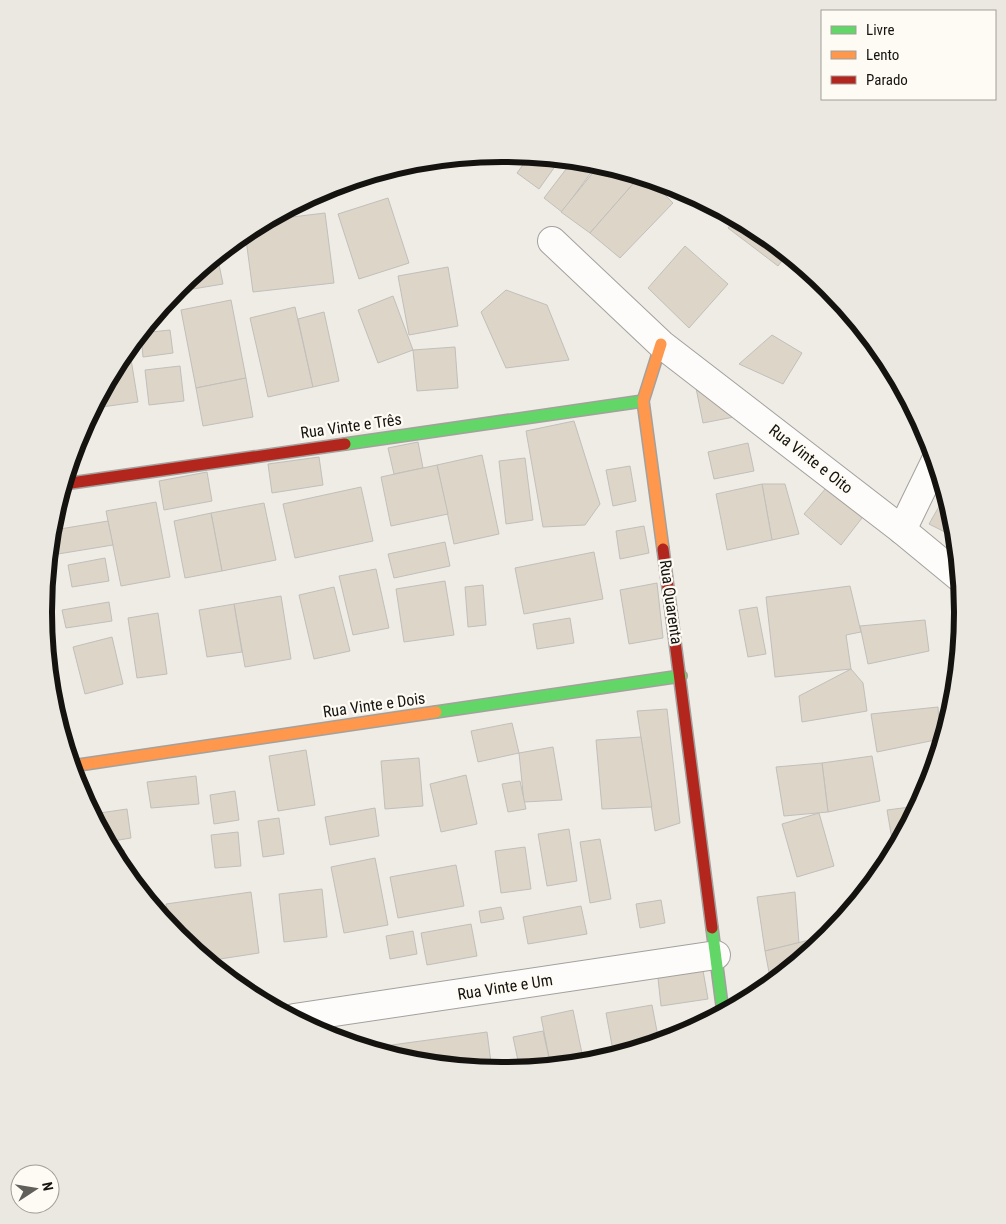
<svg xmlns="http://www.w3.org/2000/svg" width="1006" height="1224" font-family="'Roboto Condensed',sans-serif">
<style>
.building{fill:#dcd5c8;stroke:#c1bfbb}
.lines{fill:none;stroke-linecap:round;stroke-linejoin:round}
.street-casing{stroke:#a3a19d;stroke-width:30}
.fast-casing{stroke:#a3a19d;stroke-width:14}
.slow-casing{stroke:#a3a19d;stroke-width:14}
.jam-casing{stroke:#a3a19d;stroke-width:14}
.street{stroke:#fdfcfb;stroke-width:28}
.fast{stroke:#63d668;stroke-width:11}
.slow{stroke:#ff974d;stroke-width:11}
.jam{stroke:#b3261e;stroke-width:11}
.labels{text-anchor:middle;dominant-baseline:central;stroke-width:4.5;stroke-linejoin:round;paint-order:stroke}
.street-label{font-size:16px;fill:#15130f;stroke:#fefbf4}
.rim{fill:none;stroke:#15130f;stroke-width:6}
</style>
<rect width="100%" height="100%" fill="#efece6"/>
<!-- building -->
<g class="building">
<polygon points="530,155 561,158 539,189 517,173"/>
<polygon points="573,160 598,163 562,212 544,198"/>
<polygon points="600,164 640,176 590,233 561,212"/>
<polygon points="640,176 649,179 673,203 620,258 590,233"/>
<polygon points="388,198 409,263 359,279 338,214"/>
<polygon points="325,213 334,283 253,292 245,232 267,220"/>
<polygon points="736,218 758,230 787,254 778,266 728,228"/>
<polygon points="685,246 728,284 689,328 648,288"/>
<polygon points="217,255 223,284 193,289 190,277"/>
<polygon points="448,267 458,326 409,335 398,276"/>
<polygon points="506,290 547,305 569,360 506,368 481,312"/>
<polygon points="393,296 413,350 378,363 358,310"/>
<polygon points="231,300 246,378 196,388 181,310"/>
<polygon points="295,307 313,387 268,397 250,318"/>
<polygon points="324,312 339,381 313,387 298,319"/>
<polygon points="170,330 173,353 143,357 141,333"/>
<polygon points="772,335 802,353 783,384 739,364"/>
<polygon points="129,347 138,402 94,408 121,357"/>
<polygon points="455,347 458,388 417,391 413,350"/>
<polygon points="180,366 184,401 149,405 145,370"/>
<polygon points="246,378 253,417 203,426 196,388"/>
<polygon points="696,388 739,416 703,423"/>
<polygon points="574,421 600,504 585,525 543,527 526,431"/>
<polygon points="418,442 423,468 394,474 388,448"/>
<polygon points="748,443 754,471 714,479 708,452"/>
<polygon points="482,455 499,534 454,544 437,465"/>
<polygon points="319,457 323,485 272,493 268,464"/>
<polygon points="525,458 533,520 506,524 499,461"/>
<polygon points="437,465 448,514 391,526 381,477"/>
<polygon points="630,466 636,501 613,506 606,470"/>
<polygon points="207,472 212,501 164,510 159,481"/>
<polygon points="832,481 869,509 841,545 804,514"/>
<polygon points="762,484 785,484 799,534 772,540"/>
<polygon points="762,484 772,540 727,550 716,494"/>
<polygon points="361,487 373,541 295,558 283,504"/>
<polygon points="945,496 953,523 955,537 929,524"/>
<polygon points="156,502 170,577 121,586 106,511"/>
<polygon points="264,503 276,560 222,571 211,513"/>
<polygon points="211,513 222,571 185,578 174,521"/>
<polygon points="108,521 113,545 58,554 54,530"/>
<polygon points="644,526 649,553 620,559 616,531"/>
<polygon points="445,542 450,566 394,578 388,554"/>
<polygon points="594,552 603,599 524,614 515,568"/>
<polygon points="105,558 109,581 72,587 68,565"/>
<polygon points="376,569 389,628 353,635 339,576"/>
<polygon points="445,581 454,635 404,642 396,589"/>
<polygon points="657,583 663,638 629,644 620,590"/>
<polygon points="483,585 486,625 468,627 465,587"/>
<polygon points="850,586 861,632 846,635 851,669 775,677 766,597"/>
<polygon points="334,587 350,651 314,659 299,595"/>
<polygon points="281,596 291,659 245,667 234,604"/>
<polygon points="109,602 112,621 66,628 62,610"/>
<polygon points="234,604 242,652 207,657 199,610"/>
<polygon points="757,607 766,654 748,657 739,610"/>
<polygon points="158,613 167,674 137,678 128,618"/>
<polygon points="570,618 574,643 537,649 533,624"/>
<polygon points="925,620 929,651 868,664 860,626"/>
<polygon points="112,637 123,684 85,694 73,647"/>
<polygon points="49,661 51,661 56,702 53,701"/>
<polygon points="851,669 863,683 867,711 802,722 799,696"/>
<polygon points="938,707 940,739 877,752 871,714"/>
<polygon points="667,709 680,823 655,831 637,711"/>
<polygon points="512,723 519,753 478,762 471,731"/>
<polygon points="641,737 652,807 602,809 596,740"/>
<polygon points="553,747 562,800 524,802 519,753"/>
<polygon points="306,750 315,805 278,811 269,756"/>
<polygon points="872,756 880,801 828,812 822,763"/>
<polygon points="419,758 423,806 385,809 381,761"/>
<polygon points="822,763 828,812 784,816 776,767"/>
<polygon points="466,775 477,824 441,832 430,784"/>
<polygon points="196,776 199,804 151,808 147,782"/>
<polygon points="520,781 526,809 508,812 502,784"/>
<polygon points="235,791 239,820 214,824 210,795"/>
<polygon points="918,806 894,851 887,810"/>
<polygon points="375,808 379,836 330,845 325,817"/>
<polygon points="127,809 131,838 107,842 93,814"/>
<polygon points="819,813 834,866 797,877 782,824"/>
<polygon points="279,818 284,854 263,857 258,821"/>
<polygon points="569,829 577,881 547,886 538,834"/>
<polygon points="238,832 241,866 215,868 211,835"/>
<polygon points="600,839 611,899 590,903 580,842"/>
<polygon points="525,847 531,889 501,893 495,851"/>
<polygon points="124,850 129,877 113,852"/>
<polygon points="375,858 388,925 344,933 331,867"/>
<polygon points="456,865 464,906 398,918 390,877"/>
<polygon points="322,889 327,937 284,942 279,894"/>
<polygon points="251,892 259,953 207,961 178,937 169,925 166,904"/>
<polygon points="795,892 799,943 765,951 757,897"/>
<polygon points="661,900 665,923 640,928 636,904"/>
<polygon points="581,906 587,934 528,944 523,917"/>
<polygon points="501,907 504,919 481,923 479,911"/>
<polygon points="471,924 477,956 427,965 421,933"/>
<polygon points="413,931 417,954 390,959 386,936"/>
<polygon points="829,935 828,937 771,983 765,951"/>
<polygon points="702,965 708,999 661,1006 657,969"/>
<polygon points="652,1005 659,1042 614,1056 606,1013"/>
<polygon points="573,1010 584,1063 551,1067 541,1017"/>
<polygon points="543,1031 551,1067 520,1070 513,1037"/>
<polygon points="487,1032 492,1070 413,1062 378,1052 377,1047"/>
</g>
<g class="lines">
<!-- street casing -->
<g class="street-casing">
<g id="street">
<polyline points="552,241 661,344 902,530 959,577"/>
<polyline points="902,530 935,462"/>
<polyline points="294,1018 716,955"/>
</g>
</g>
<!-- fast casing -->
<g class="fast-casing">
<g id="fast">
<polyline points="345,444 643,401"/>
<polyline points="436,712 681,676"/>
<polyline points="712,928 723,1013"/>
</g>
</g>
<!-- slow casing -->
<g class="slow-casing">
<g id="slow">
<polyline points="661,344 643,401 663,549"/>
<polyline points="72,766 436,712"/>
</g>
</g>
<!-- jam casing -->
<g class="jam-casing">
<g id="jam">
<polyline points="64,484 345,444"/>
<polyline points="663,549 712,928"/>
</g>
</g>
<!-- street -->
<use href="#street" class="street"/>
<!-- fast -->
<use href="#fast" class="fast"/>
<!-- slow -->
<use href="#slow" class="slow"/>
<!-- jam -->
<use href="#jam" class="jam"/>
</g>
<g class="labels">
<!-- street labels -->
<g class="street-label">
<text transform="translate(351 426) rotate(-8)">Rua Vinte e Três</text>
<text transform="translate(811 459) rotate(38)">Rua Vinte e Oito</text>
<text transform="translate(671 602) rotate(82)">Rua Quarenta</text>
<text transform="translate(374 705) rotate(-8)">Rua Vinte e Dois</text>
<text transform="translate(505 987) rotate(-9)">Rua Vinte e Um</text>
</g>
</g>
<!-- crop -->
<path d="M0 0H1006V1224H0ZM502 162H504A450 450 0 0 1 954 612V612A450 450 0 0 1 504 1062H502A450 450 0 0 1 52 612V612A450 450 0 0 1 502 162Z" fill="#ebe8e2" fill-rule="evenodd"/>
<path class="rim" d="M502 162H504A450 450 0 0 1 954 612V612A450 450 0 0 1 504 1062H502A450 450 0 0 1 52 612V612A450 450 0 0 1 502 162Z"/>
<!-- legend -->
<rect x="821" y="10" width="175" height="90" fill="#fefbf4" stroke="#a19e98"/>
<rect x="831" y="26" width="25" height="8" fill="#63d668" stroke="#a19e98"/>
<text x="866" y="35" font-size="15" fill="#15130f">Livre</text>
<rect x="831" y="51" width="25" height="8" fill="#ff974d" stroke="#a19e98"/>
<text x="866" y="60" font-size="15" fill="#15130f">Lento</text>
<rect x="831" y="76" width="25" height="8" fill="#b3261e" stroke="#a19e98"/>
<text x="866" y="85" font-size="15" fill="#15130f">Parado</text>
<!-- north arrow -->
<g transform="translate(35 1189) rotate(78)"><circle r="24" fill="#fefbf4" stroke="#a19e98"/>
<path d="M0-4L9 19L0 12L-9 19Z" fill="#615f5a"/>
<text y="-8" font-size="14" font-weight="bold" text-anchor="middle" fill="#15130f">N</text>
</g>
</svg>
